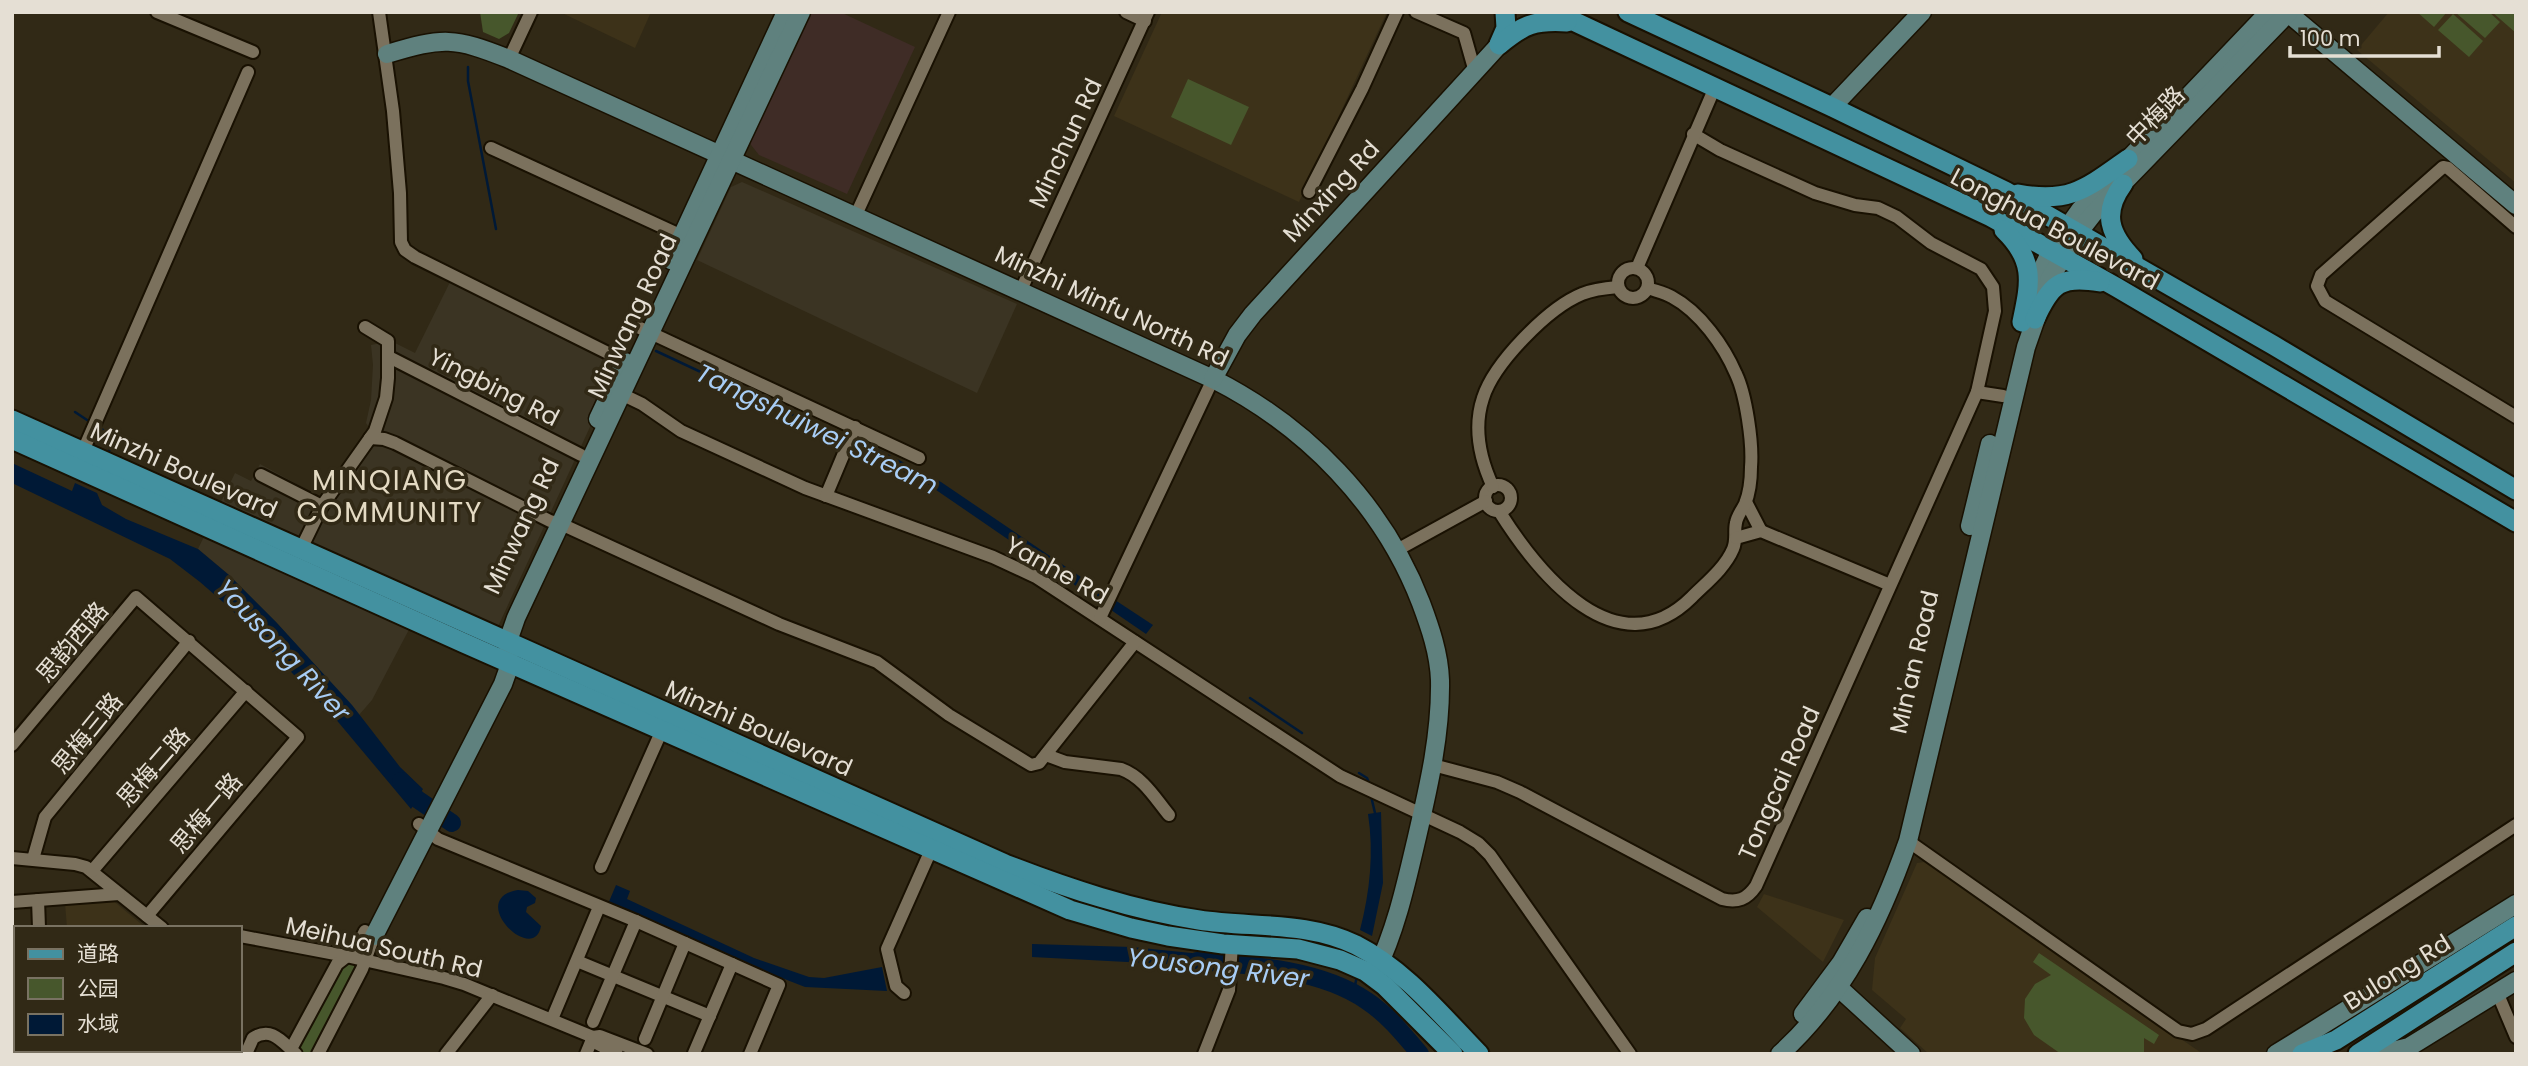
<svg xmlns="http://www.w3.org/2000/svg" width="2528" height="1066" font-family="Poppins,'Noto Sans SC',sans-serif">
<style>
.commercial{fill:#3f2c26}
.industrial{fill:#3b3423}
.built{fill:#3d3219}
.green{fill:#47572c}
.water{fill:#001936}
.lines{fill:none;stroke-linecap:round;stroke-linejoin:round}
.stream{stroke:#001936;stroke-width:2.5}
.river{stroke:#001936;stroke-width:18}
.street-casing{stroke:#191102;stroke-width:16}
.secondary-casing{stroke:#191102;stroke-width:21}
.primary-casing{stroke:#191102;stroke-width:23}
.street{stroke:#7b715d;stroke-width:12}
.secondary{stroke:#5f817e;stroke-width:18}
.primary{stroke:#4391a0;stroke-width:19}
.labels{text-anchor:middle;dominant-baseline:central;stroke-width:7;stroke-linejoin:round;paint-order:stroke}
.street-label{font-size:24px;fill:#e5dfd4;stroke:#312916}
.water-label{font-size:26px;font-style:italic;fill:#a8cdf5;stroke:#312916}
.quarter-label{font-size:28px;letter-spacing:2px;fill:#e4dac3;stroke:#312916}
</style>
<rect width="100%" height="100%" fill="#312916"/>
<!-- commercial -->
<polygon class="commercial" points="811,12 840,12 915,47 847,194 759,155 748,141"/>
<!-- industrial -->
<g class="industrial">
<polygon points="742,182 1017,304 977,393 697,260 731,187"/>
<polygon points="451,280 619,364 495,633 426,597 372,700 359,715 276,622 229,575 198,549 235,473 251,481 260,464 317,495 323,496 354,452 361,439 370,429 366,423 371,400 373,365 371,345 391,341 415,353"/>
</g>
<!-- built -->
<g class="built">
<polygon points="560,12 651,12 635,48"/>
<polygon points="1162,12 1387,12 1299,202 1114,116"/>
<polygon points="2389,12 2516,12 2516,183 2357,50"/>
<polygon points="1924,862 2200,1052 2196,1054 1929,1054 1900,1028 1906,1019 1872,990 1875,958 1917,863"/>
<polygon points="1764,894 1844,920 1823,962 1757,907"/>
<polygon points="111,899 146,928 67,928 65,903"/>
</g>
<!-- green -->
<g class="green">
<polygon points="480,12 519,12 509,33 499,39 483,32"/>
<polygon points="2417,12 2447,12 2434,27"/>
<polygon points="2455,12 2489,12 2500,22 2485,38"/>
<polygon points="2492,12 2516,12 2516,33"/>
<polygon points="2453,14 2483,41 2469,57 2438,30"/>
<polygon points="1188,79 1249,107 1231,145 1171,117"/>
<polygon points="2039,953 2159,1035 2154,1044 2144,1038 2144,1054 2061,1054 2034,1035 2024,1018 2025,999 2035,984 2051,975 2033,962"/>
<polygon points="343,963 352,963 356,969 313,1054 304,1054 298,1048"/>
</g>
<!-- water -->
<g class="water">
<polygon points="857,438 941,482 1103,592 1098,601 923,481 852,448"/>
<polygon points="12,463 72,491 75,483 97,493 102,505 126,519 198,549 229,575 276,622 352,705 400,767 423,789 411,809 334,717 231,609 200,582 170,559 12,483"/>
<polygon points="1115,600 1153,625 1146,634 1111,610"/>
<path d="M1381 812 1383 883 1372 936 1360 930C1370 891 1374 853 1368 814Z"/>
<polygon points="616,885 630,891 627,899 754,958 809,977 824,978 882,967 887,991 805,987 731,958 608,904"/>
<path d="M518 890 528 891 536 898 535 903 527 907 526 912 541 926C534 966 465 899 518 890Z"/>
<polygon points="1032,944 1132,947 1221,956 1219,966 1213,970 1165,964 1032,957"/>
<polygon points="1243,959 1308,970 1304,983 1270,973 1240,970"/>
<polygon points="1326,974 1347,983 1377,1000 1366,1010 1342,993 1322,987"/>
<polygon points="1392,1013 1427,1052 1425,1054 1412,1054 1383,1024"/>
</g>
<g class="lines">
<!-- stream -->
<g class="stream">
<polyline points="468,67 468,81 496,229"/>
<polyline points="656,351 846,440"/>
<polyline points="75,412 90,422"/>
<polyline points="98,427 112,435 114,439 107,456"/>
<polyline points="1250,698 1302,733"/>
<polyline points="1359,773 1367,778 1370,786"/>
<polyline points="1371,796 1375,813"/>
<polyline points="1354,990 1357,976"/>
</g>
<!-- river -->
<g class="river">
<polyline points="401,781 417,799 452,823"/>
<path d="M1197 961C1251 965 1321 969 1367 1001 1388 1015 1404 1035 1420 1054"/>
</g>
<!-- street casing -->
<g class="street-casing">
<g id="street">
<polyline points="157,12 253,52"/>
<polyline points="379,12 393,111 400,193 401,242 405,250 415,257 632,365"/>
<polyline points="1126,12 1145,21"/>
<polyline points="1416,12 1464,33 1475,72"/>
<polyline points="509,59 531,12"/>
<polyline points="1693,134 1720,150 1815,193 1855,205 1878,208 1897,217 1931,243 1981,269 1993,287 1995,311 1977,392"/>
<polyline points="491,148 682,236"/>
<polyline points="1309,192 1362,89 1397,12"/>
<polyline points="855,217 949,12"/>
<polyline points="2516,227 2448,168 2443,167 2321,275 2317,286 2325,301 2516,417"/>
<circle cx="1633" cy="283" r="15"/>
<polyline points="1637,268 1715,87"/>
<polyline points="1021,290 1148,12"/>
<polyline points="640,328 919,458"/>
<polyline points="389,357 581,455"/>
<polyline points="615,391 642,404 681,431 805,488 993,557 1036,577 1340,776 1460,832 1478,843 1490,855 1630,1054"/>
<polyline points="370,438 384,439 395,443 550,521 561,524 779,624 877,662 949,715 1031,765 1039,763 1135,642"/>
<polyline points="83,451 248,72"/>
<polyline points="261,475 322,506"/>
<circle cx="1498" cy="498" r="13"/>
<path d="M1493 487C1480 459 1473 428 1483 398 1494 363 1548 308 1582 294 1594 289 1606 288 1618 287"/>
<polyline points="826,496 855,427"/>
<polyline points="1746,502 1761,531"/>
<path d="M1499 511C1538 573 1617 672 1692 597 1706 583 1725 568 1733 549 1737 540 1734 531 1736 523 1737 516 1742 510 1745 504 1749 494 1751 478 1751 467 1753 443 1746 395 1736 374 1724 346 1700 312 1672 297 1665 293 1656 291 1648 288"/>
<polyline points="1736,538 1761,531 1890,585"/>
<polyline points="301,549 322,506 375,431 386,398 388,378 388,341 365,327"/>
<polyline points="1397,550 1486,501"/>
<polyline points="1100,618 1213,379"/>
<polyline points="12,745 136,597 298,737 147,916"/>
<path d="M1046 755 1065 762 1121 769C1143 777 1155 798 1169 815"/>
<path d="M1433 765 1497 782 1520 792 1722 899C1738 903 1747 899 1756 886L1977 392 2003 396"/>
<polyline points="419,824 438,839 636,921 779,985 750,1054"/>
<polyline points="1908,841 2178,1031 2192,1034 2206,1029 2516,825"/>
<polyline points="12,858 75,864 86,867 162,928"/>
<polyline points="33,859 45,817 189,641"/>
<polyline points="601,867 662,730"/>
<polyline points="92,871 246,691"/>
<polyline points="38,900 39,928"/>
<polyline points="12,902 119,894"/>
<polyline points="240,936 346,956 444,978 464,984 593,1037 586,1054"/>
<polyline points="577,961 710,1016"/>
<polyline points="2497,992 2516,1037"/>
<polyline points="904,993 896,986 887,949 931,850"/>
<polyline points="552,1019 599,907"/>
<polyline points="593,1022 636,921"/>
<polyline points="645,1039 685,943"/>
<polyline points="291,1049 337,964 356,949 365,931"/>
<polyline points="150,1050 151,1054"/>
<polyline points="694,1053 732,964"/>
<polyline points="39,1054 39,1050"/>
<polyline points="90,1054 95,1050"/>
<path d="M246 1054 253 1038C272 1026 282 1042 296 1054"/>
<polyline points="318,1054 362,969 374,936"/>
<polyline points="446,1054 492,995"/>
<polyline points="617,1054 596,1043 593,1037 600,1036 647,1054"/>
<polyline points="1204,1054 1229,990 1232,944"/>
</g>
</g>
<!-- secondary casing -->
<g class="secondary-casing">
<g id="secondary">
<polyline points="2288,13 2516,205"/>
<path d="M387 54C443 37 454 37 509 59L1213 379C1306 426 1383 504 1421 603 1430 627 1439 653 1440 680 1441 733 1429 785 1417 837 1406 884 1396 930 1375 973"/>
<polyline points="1832,107 1922,12"/>
<polyline points="671,260 786,12"/>
<polyline points="2028,299 2051,251 2080,210 2269,12"/>
<polyline points="1213,379 1237,335 1253,314 1499,45"/>
<polyline points="598,419 625,362"/>
<polyline points="1970,526 1990,444"/>
<polyline points="374,936 503,684 509,667 508,641 516,618 801,12"/>
<polyline points="1839,988 1911,1054"/>
<polyline points="1803,1014 1841,963 1867,918"/>
<path d="M1780 1054C1844 996 1880 921 1908 841L2026 347 2050 278 2079 232 2093 214 2289 12"/>
<polyline points="2276,1054 2516,904"/>
<polyline points="2380,1054 2409,1047 2516,981"/>
</g>
</g>
<!-- primary casing -->
<g class="primary-casing">
<g id="primary">
<polyline points="1554,12 1991,217 2116,287 2516,522"/>
<polyline points="1628,12 1832,107 2005,191 2273,345 2516,490"/>
<polyline points="1499,44 1506,28 1505,12"/>
<path d="M1499 45C1524 24 1535 20 1567 22"/>
<path d="M2123 184C2102 213 2109 234 2133 259"/>
<path d="M2018 194C2070 204 2087 188 2128 159"/>
<path d="M2004 230C2036 261 2030 283 2022 322"/>
<path d="M2035 319C2051 284 2060 275 2100 282"/>
<path d="M12 420 1005 864C1067 888 1132 910 1199 920 1251 928 1307 921 1356 945 1405 970 1441 1015 1479 1054"/>
<polyline points="12,439 464,643 1070,910 1131,928 1168,936 1223,944 1298,949 1340,960 1365,971 1385,986 1453,1054"/>
<polyline points="2302,1054 2336,1040 2516,926"/>
<polyline points="2358,1054 2516,952"/>
</g>
</g>
<!-- street -->
<use href="#street" class="street"/>
<!-- secondary -->
<use href="#secondary" class="secondary"/>
<!-- primary -->
<use href="#primary" class="primary"/>
</g>
<g class="labels">
<!-- street labels -->
<g class="street-label">
<text transform="translate(2155 116) rotate(-46)">中梅路</text>
<text transform="translate(1065 143) rotate(-65)">Minchun Rd</text>
<text transform="translate(1331 191) rotate(-47)">Minxing Rd</text>
<text transform="translate(2055 229) rotate(28)">Longhua Boulevard</text>
<text transform="translate(1112 306) rotate(25)">Minzhi Minfu North Rd</text>
<text transform="translate(632 316) rotate(-65)">Minwang Road</text>
<text transform="translate(494 387) rotate(27)">Yingbing Rd</text>
<text transform="translate(184 470) rotate(24)">Minzhi Boulevard</text>
<text transform="translate(521 526) rotate(-65)">Minwang Rd</text>
<text transform="translate(1057 570) rotate(29)">Yanhe Rd</text>
<text transform="translate(72 642) rotate(-50)">思韵西路</text>
<text transform="translate(1914 662) rotate(-77)">Min'an Road</text>
<text transform="translate(759 728) rotate(24)">Minzhi Boulevard</text>
<text transform="translate(87 733) rotate(-51)">思梅三路</text>
<text transform="translate(153 767) rotate(-49)">思梅二路</text>
<text transform="translate(1779 783) rotate(-66)">Tongcai Road</text>
<text transform="translate(206 813) rotate(-50)">思梅一路</text>
<text transform="translate(384 947) rotate(13)">Meihua South Rd</text>
<text transform="translate(2397 972) rotate(-32)">Bulong Rd</text>
</g>
<!-- water labels -->
<g class="water-label">
<text transform="translate(817 429) rotate(26)">Tangshuiwei Stream</text>
<text transform="translate(283 650) rotate(47)">Yousong River</text>
<text transform="translate(1218 968) rotate(7)">Yousong River</text>
</g>
<!-- quarter labels -->
<g class="quarter-label">
<text x="390" y="480">MINQIANG<tspan x="390" dy="32">COMMUNITY</tspan></text>
</g>
</g>
<!-- border -->
<rect width="2528" height="1066" fill="none" stroke="#e5dfd4" stroke-width="28"/>
<!-- legend -->
<rect x="14" y="926" width="228" height="126" fill="#312916" stroke="#797262" stroke-width="2"/>
<rect x="28" y="949" width="35" height="10" fill="#4391a0" stroke="#797262" stroke-width="2"/>
<text x="77" y="961" font-size="21" fill="#e5dfd4">道路</text>
<rect x="28" y="978" width="35" height="21" fill="#47572c" stroke="#797262" stroke-width="2"/>
<text x="77" y="996" font-size="21" fill="#e5dfd4">公园</text>
<rect x="28" y="1014" width="35" height="21" fill="#001936" stroke="#797262" stroke-width="2"/>
<text x="77" y="1031" font-size="21" fill="#e5dfd4">水域</text>
<!-- scale -->
<path d="M2290 46v10h149v-10" fill="none" stroke="#e5dfd4" stroke-width="3.5"/>
<text x="2300" y="46" font-size="21" fill="#e5dfd4" stroke="#312916" stroke-width="5" paint-order="stroke">100 m</text>
</svg>
